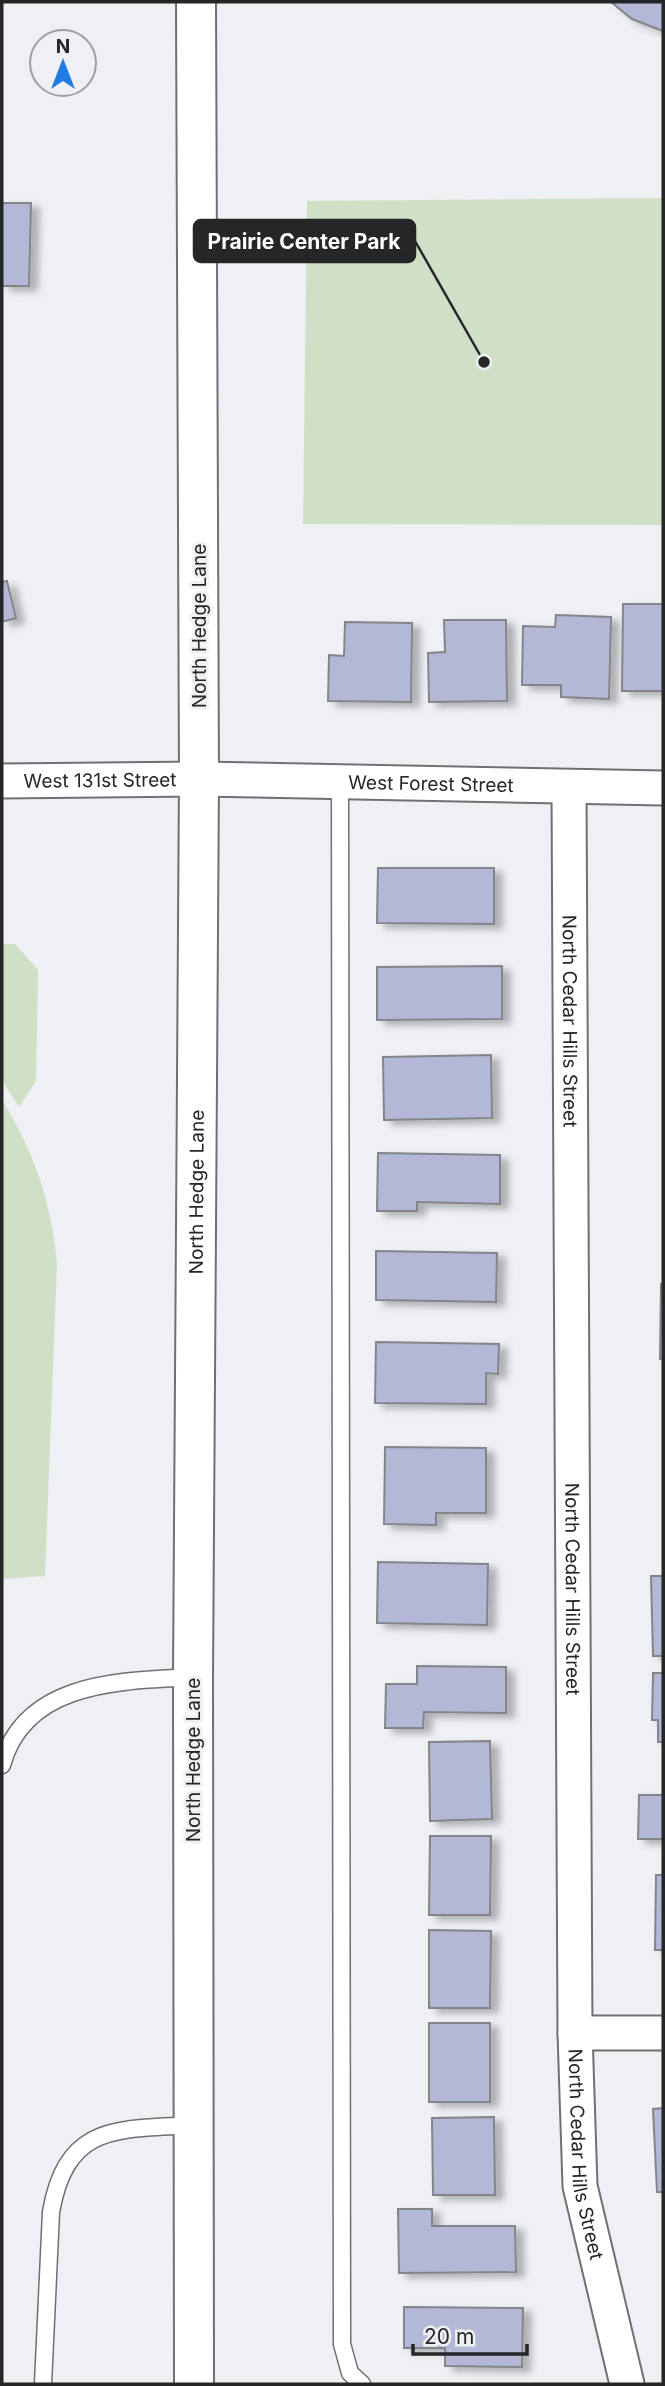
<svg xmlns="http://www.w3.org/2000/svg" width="665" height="2386" font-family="Inter,sans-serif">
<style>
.green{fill:#cfe0c6}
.building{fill:#b4b8d7;stroke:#848589;stroke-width:2;filter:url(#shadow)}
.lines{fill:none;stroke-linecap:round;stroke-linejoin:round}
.lane-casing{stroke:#6f7073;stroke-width:19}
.street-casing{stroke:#6f7073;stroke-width:37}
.secondary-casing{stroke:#6f7073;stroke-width:42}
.lane{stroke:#fff;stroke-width:16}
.street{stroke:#fff;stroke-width:33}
.secondary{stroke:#fff;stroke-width:38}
.labels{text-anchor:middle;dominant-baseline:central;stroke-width:6;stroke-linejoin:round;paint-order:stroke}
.street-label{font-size:19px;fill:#252627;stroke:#eff0f4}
.leader{fill:none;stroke:#252627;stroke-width:2.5}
.callout-dot{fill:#252627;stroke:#eff0f4;stroke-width:2.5}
.callout{fill:#252627;stroke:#252627;stroke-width:2.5}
.callout-label{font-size:21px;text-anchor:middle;font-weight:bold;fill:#fff}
</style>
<defs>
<filter id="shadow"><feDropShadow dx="8" dy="4.5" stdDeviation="3.5" flood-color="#0004"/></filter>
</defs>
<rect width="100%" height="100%" fill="#eff0f4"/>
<!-- green -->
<g class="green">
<polygon points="663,198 663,525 303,524 307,201"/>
<polygon points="2,944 15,944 38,970 36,1081 19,1107 2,1080"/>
<path d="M2 1100C34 1151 51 1202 57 1263L45 1576 2 1579Z"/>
</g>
<!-- building -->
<g class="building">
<polygon points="611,2 663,2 663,31 632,19"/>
<polygon points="2,203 31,203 29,286 2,286"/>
<polygon points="7,581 16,618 2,622 2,582"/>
<polygon points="623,604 663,604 663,691 622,691"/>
<polygon points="556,615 611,617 609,699 561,697 561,685 522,685 523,626 555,627"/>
<polygon points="444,620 506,620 507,701 429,702 428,653 445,652"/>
<polygon points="345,622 412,623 411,702 328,701 329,655 344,656"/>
<polygon points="378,868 494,868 494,924 377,923"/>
<polygon points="502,966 502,1019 377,1020 377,967"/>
<polygon points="491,1055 492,1118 384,1120 383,1057"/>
<polygon points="378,1153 500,1155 500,1204 417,1202 417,1211 377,1211"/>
<polygon points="376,1251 497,1253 496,1302 376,1300"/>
<polygon points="661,1284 663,1284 663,1359 660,1359"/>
<polygon points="376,1342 499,1344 498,1374 486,1373 486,1404 375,1403"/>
<polygon points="385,1447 486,1448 486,1513 436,1513 436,1525 384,1524"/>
<polygon points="378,1562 488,1564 487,1625 377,1623"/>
<polygon points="651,1576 663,1576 663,1656 653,1656"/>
<polygon points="417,1666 506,1667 506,1713 424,1712 423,1728 385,1728 386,1684 417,1684"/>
<polygon points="653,1673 663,1673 663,1742 658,1742 658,1720 652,1720"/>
<polygon points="490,1741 492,1819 430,1821 429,1742"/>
<polygon points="639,1795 663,1795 663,1839 638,1839"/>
<polygon points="430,1836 491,1836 490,1915 429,1915"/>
<polygon points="656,1875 663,1875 663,1950 655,1950"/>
<polygon points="429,1930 491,1931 490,2008 429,2008"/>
<rect x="429" y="2023" width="61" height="79"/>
<polygon points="663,2108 663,2192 657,2192 653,2109"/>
<polygon points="494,2117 495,2195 433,2195 432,2118"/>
<polygon points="398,2209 432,2209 432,2226 515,2226 516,2272 399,2273"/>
<polygon points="404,2307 523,2308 522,2367 445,2366 445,2348 404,2348"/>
</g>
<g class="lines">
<!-- lane casing -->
<g class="lane-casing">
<g id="lane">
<polyline points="340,783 342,2344 350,2373 362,2384"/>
<path d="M2 1765C25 1680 123 1681 193 1677"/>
<path d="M43 2384 51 2212C67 2121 120 2130 195 2125"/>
</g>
</g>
<!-- street casing -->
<g class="street-casing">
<g id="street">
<path id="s1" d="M2 781 199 779 663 788"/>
<path id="s2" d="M569 787 575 2033 580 2186 627 2384"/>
<polyline points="575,2033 663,2033"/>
</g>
</g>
<!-- secondary casing -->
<g class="secondary-casing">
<g id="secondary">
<path id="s3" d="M194 2384 193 1677 199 779 196 2"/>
</g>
</g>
<!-- lane -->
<use href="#lane" class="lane"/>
<!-- street -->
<use href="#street" class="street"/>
<!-- secondary -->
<use href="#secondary" class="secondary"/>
</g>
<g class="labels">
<!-- street labels -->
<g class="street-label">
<text transform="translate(199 626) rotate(-90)">North Hedge Lane</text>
<text stroke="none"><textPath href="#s1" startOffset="98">West 131st Street</textPath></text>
<text stroke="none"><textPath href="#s1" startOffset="429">West Forest Street</textPath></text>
<text stroke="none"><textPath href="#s2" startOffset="234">North Cedar Hills Street</textPath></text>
<text stroke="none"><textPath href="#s3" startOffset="1192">North Hedge Lane</textPath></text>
<text stroke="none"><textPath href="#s2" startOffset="802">North Cedar Hills Street</textPath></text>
<text transform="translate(193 1760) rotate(-90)">North Hedge Lane</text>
<text stroke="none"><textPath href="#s2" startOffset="1368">North Cedar Hills Street</textPath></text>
</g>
</g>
<!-- callouts -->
<path class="leader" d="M484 362L415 241"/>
<circle class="callout-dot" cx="484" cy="362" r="7"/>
<rect class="callout" x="194" y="220" width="221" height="42" rx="7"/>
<g class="callout-label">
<text x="304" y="249">Prairie Center Park</text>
</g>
<!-- border -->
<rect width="665" height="2386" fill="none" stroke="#252627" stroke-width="7"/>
<!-- north arrow -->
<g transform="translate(63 63)"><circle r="33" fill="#eff0f4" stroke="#9e9fa2" stroke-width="2"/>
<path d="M0-5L12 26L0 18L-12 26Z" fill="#227be4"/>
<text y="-10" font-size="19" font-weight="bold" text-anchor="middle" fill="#252627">N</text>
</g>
<!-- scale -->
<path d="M413 2344v10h114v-10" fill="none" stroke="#252627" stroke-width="3.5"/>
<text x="424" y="2344" font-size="21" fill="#252627" stroke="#eff0f4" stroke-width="5" paint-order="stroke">20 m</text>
</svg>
